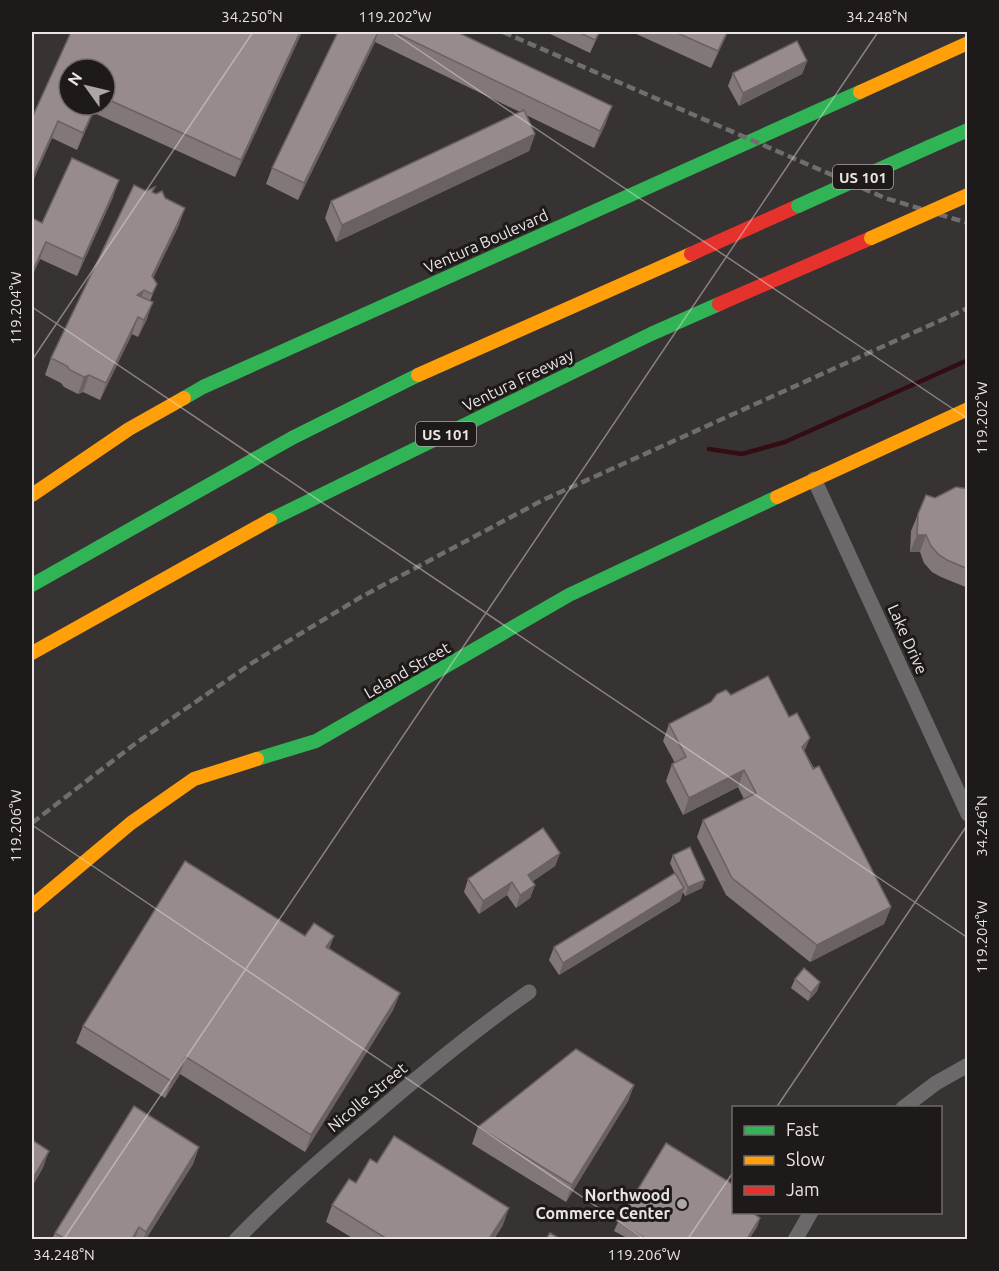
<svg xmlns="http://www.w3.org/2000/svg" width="999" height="1271" font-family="Ubuntu,sans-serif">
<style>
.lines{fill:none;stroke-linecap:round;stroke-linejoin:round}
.stream{stroke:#330d12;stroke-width:4.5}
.street{stroke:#6b6969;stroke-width:15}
.fast{stroke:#30b455;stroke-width:14}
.slow{stroke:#ff9f0a;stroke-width:14}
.jam{stroke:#e5322d;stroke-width:14}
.rail{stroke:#6f6d6d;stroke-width:4.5;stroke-dasharray:9 4.5;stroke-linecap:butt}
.fast-bridge{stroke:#30b455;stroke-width:14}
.slow-bridge{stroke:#ff9f0a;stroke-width:14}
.wall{fill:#837878}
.shaded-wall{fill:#6a6162}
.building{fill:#988b8c;stroke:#6a6162;stroke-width:1.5}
.ticks{fill:none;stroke:#eae4e4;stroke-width:1.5;stroke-opacity:0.45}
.poi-dot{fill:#aca6a6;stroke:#1e1a1a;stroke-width:2}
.labels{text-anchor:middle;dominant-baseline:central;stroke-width:6;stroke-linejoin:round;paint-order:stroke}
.shield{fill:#1e1a1a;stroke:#ada7a7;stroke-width:1.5}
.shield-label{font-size:15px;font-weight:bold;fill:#eae4e4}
.street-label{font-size:16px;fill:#eae4e4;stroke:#1e1a1a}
.poi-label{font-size:16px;font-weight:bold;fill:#eae4e4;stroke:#1e1a1a;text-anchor:end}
.neatline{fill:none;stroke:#eae4e4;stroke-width:2}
.ticks-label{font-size:15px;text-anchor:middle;fill:#eae4e4}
</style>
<rect width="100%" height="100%" fill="#383333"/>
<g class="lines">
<!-- stream -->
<polyline class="stream" points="709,449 742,454 785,442 968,360"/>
<!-- street -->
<g class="street">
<polyline points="814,479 968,814"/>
<polyline points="903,1108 936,1083 968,1065"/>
<path d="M236 1240C277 1197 322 1158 368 1120 420 1075 473 1031 529 992"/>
<polyline points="795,1240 811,1212"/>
</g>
<!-- fast -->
<g class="fast">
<polyline points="929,147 968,130"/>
<polyline points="184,398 203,387 860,92"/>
<polyline points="270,520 651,334 719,304"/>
<polyline points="32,585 292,438 418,375"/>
<polyline points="257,759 316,741 569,595 777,497"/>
</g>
<!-- slow -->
<g class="slow">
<polyline points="860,92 968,43"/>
<polyline points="418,375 691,254"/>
<polyline points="32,495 129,429 184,398"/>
<polyline points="777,497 968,409"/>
<polyline points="32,653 270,520"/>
<polyline points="32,906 131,823 194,779 257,759"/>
</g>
<!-- jam -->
<g class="jam">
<polyline points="691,254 798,206"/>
<polyline points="719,304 871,238"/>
</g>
<!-- rail -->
<g class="rail">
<polyline points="503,32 885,198 968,223"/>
<polyline points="32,823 136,743 252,663 361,597 543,500 968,308"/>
</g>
<!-- fast-bridge -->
<polyline class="fast-bridge" points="798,206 929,147"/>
<!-- slow-bridge -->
<polyline class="slow-bridge" points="871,238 968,195"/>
</g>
<!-- wall -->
<g class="wall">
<polygon points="71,32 302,32 235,177 94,113 97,105 105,105 105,69 69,69 69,105 96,105 91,118 77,150 52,138 32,183 32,118"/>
<polygon points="338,32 457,32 606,123 594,148 526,115 535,134 529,151 336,242 325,218 331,201 520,112 375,42 298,200 266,184 272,168"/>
<polygon points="546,32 600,32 590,53"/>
<polygon points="632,32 728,32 711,68"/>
<polygon points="807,61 802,74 739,106 728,86 733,73"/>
<polygon points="146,191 153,192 179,225 153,278 157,284 150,301 147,319 138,337 132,334 100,400 83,392 78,394 64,387 61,383 45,375 51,358"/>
<polygon points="113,197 77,276 40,259 32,276 32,218 42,223"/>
<polygon points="968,489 968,588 941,577 932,572 924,563 920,552 910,552 911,531 918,514 935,498"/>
<polygon points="669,724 805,752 891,907 884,924 810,962 726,895 697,837 703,820 744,799 738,787 683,815 666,781 672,764 675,763 663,741"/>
<polygon points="560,853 555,866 533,881 535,885 530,898 516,908 507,895 479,914 464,892 468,879"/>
<polygon points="673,855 702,888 685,896 683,892 680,901 559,975 549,960 554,947 675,874 670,863"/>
<polygon points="305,936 334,936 329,949 400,993 393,1010 305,1152 180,1074 165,1098 76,1043 83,1026"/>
<polygon points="795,979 820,982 817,991 808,1001 791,988"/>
<polygon points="634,1085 628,1101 566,1202 472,1144 478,1127"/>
<polygon points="199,1147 193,1164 146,1239 52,1239 55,1233"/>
<polygon points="377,1163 503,1225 494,1239 354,1239 326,1222 332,1205"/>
<polygon points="734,1212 760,1218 757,1227 749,1239 629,1239 614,1231 618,1222"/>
</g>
<!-- shaded-wall -->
<g class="shaded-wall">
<polygon points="300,32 302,32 235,177 241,160"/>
<polygon points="378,32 375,42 298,200 304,183"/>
<polygon points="600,32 596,40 590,53 595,40"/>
<polygon points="727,32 728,32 711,68 718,51"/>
<polygon points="807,61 802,74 739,106 743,93"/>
<polygon points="96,105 91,118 77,150 83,133"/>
<polygon points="612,106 606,123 594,148 600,131"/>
<polygon points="58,121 52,138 32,183 32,179"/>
<polygon points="535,134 529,151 336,242 342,225"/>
<polygon points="119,180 113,197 77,276 83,259"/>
<polygon points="185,208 179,225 146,293 152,276"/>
<polygon points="46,242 40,259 32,276 33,270"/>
<polygon points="144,290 138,307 137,295"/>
<polygon points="153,302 147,319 138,337 144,320"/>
<polygon points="138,317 132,334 100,400 106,383"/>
<polygon points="89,375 83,392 78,394 84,377"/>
<polygon points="917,535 926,535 920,552 910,552"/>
<polygon points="810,738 803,755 802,747"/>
<polygon points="744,770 738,787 683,815 689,798"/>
<polygon points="560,853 555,866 523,888 528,875"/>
<polygon points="705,880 702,888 685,896 688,887"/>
<polygon points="512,882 507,895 479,914 483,901"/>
<polygon points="535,885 530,898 516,908 520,895"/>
<polygon points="684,888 680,901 559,975 563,963"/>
<polygon points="891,907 884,924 810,962 817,945"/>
<polygon points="334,936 327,953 326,947"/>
<polygon points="820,982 817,991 808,1001 811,993"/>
<polygon points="400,993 393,1010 305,1152 311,1135"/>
<polygon points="186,1057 180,1074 165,1098 171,1081"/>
<polygon points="634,1085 628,1101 566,1202 572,1185"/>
<polygon points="199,1147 193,1164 146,1239 143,1239 146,1232"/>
<polygon points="49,1151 43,1168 32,1187 32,1180"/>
<polygon points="509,1208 503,1225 494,1239 489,1239"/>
<polygon points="760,1218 757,1227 749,1239 747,1239"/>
<polygon points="139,1227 135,1239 132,1239"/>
</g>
<!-- building -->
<g class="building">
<polygon points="71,32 300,32 241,160 105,98 105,69 69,69 69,105 96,105 83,133 58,121 32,179 32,118"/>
<polygon points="338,32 378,32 304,183 272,168"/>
<polygon points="394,32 457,32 612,106 600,131"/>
<polygon points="578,32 599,32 595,40"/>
<polygon points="675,32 727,32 718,51"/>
<polygon points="797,41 807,61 743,93 733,73"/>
<polygon points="524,110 535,134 342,225 331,201"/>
<polygon points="72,158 119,180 83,259 46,242 33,270 32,269 32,218 42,223"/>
<polygon points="134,185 146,191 155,187 152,192 156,194 162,191 165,198 185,208 152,276 157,284 152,294 144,290 137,295 153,302 144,320 138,317 106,383 89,375 84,377 70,370 67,366 51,358"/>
<polygon points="956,487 968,489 968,569 947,560 939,555 931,546 926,535 917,535 918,514 926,495 935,498"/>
<polygon points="768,676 789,717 797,713 810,738 802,747 813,769 819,766 891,907 817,945 732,878 703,820 756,793 744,770 689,798 672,764 686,757 669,724 711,702 717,694 726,690 731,695"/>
<polygon points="543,828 560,853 528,875 535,885 520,895 512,882 483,901 468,879"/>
<polygon points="690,847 705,880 688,887 673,855"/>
<polygon points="185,861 305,936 314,923 334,936 326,947 400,993 311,1135 186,1057 171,1081 83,1026"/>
<polygon points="675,873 684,888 563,963 554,947"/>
<polygon points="804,968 820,982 811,993 795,979"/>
<polygon points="576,1049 634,1085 572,1185 478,1127"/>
<polygon points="134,1106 199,1147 146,1232 139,1227 132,1239 65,1239 55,1233"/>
<polygon points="394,1136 509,1208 489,1239 387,1239 332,1205 349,1179 356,1183 370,1159 377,1163"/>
<polygon points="32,1140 49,1151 32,1180"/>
<polygon points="666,1143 734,1185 734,1212 751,1212 760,1218 747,1239 646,1239 618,1222"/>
<polygon points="550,1233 560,1239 546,1239"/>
</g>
<!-- ticks -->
<path class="ticks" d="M392 32 968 419M32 307 968 938M32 360 253 32M32 825 646 1240M776 1108 968 824M63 1240 878 32M687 1240 734 1171"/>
<!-- markers -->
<circle class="poi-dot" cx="682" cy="1204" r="6"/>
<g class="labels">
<!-- shield labels -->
<g class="shield">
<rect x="833" y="165" width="60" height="24" rx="4.5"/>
<rect x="416" y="422" width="60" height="24" rx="4.5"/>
</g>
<g class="shield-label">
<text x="863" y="177">US 101</text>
<text x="446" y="434">US 101</text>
</g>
<!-- street labels -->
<g class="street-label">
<text transform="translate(486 241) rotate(-24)">Ventura Boulevard</text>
<text transform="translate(518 380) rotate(-26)">Ventura Freeway</text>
<text transform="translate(908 639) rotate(66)">Lake Drive</text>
<text transform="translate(407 670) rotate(-30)">Leland Street</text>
<text transform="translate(367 1097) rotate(-40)">Nicolle Street</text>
</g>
<!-- poi labels -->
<g class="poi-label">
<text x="670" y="1195">Northwood<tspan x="670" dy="18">Commerce Center</tspan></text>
</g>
</g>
<!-- border -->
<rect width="999" height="1271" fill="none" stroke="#1e1a1a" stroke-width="66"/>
<!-- legend -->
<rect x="732" y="1106" width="210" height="108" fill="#1e1a1a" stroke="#706b6b" stroke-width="1.5"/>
<rect x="744" y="1126" width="30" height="9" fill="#30b455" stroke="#706b6b" stroke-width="1.5"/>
<text x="786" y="1136" font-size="18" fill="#eae4e4">Fast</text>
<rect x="744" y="1156" width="30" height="9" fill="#ff9f0a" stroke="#706b6b" stroke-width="1.5"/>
<text x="786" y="1166" font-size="18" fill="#eae4e4">Slow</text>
<rect x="744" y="1186" width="30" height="9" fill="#e5322d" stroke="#706b6b" stroke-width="1.5"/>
<text x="786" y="1196" font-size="18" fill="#eae4e4">Jam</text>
<!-- north arrow -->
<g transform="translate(87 87) rotate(304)"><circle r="28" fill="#1e1a1a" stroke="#706b6b" stroke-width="1.5"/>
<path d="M0-4.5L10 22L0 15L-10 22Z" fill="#aca6a6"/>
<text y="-9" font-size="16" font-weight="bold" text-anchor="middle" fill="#eae4e4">N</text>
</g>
<rect x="33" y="33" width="933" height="1205" class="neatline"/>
<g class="ticks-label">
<text x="252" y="22">34.250°N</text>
<text x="395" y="22">119.202°W</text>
<text x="877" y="22">34.248°N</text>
<text transform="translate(16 308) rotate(-90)" y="5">119.204°W</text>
<text transform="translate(982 418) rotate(-90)" y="5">119.202°W</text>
<text transform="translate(16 826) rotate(-90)" y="5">119.206°W</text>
<text transform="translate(982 826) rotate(-90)" y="5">34.246°N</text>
<text transform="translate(982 937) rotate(-90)" y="5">119.204°W</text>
<text x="64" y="1260">34.248°N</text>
<text x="644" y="1260">119.206°W</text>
</g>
</svg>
